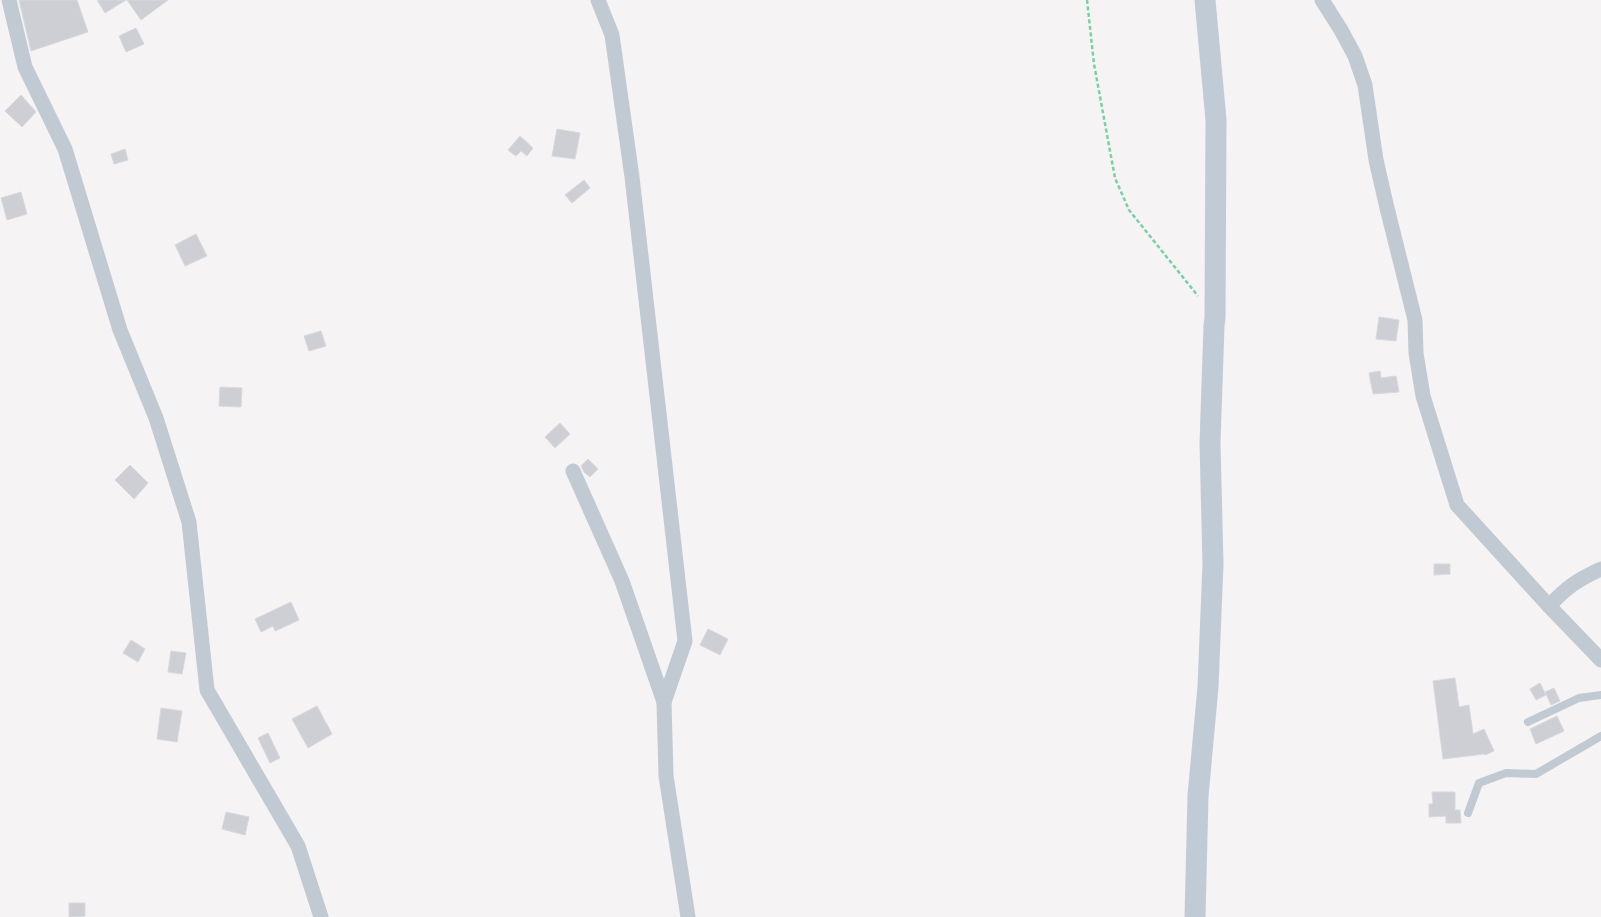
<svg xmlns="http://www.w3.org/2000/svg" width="1601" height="917" font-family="'Fira Sans',sans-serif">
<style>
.building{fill:#cdcfd5;stroke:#d7d9de}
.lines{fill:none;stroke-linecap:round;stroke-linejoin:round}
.path{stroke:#7ad0a6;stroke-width:2.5;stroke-dasharray:4 2.5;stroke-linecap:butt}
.lane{stroke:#c1cad2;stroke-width:8}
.street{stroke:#c1cad2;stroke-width:15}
.secondary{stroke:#c1cbd6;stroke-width:21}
</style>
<rect width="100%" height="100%" fill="#f5f3f3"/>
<!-- building -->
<g class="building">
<polygon points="19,0 77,0 88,32 31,51"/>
<polygon points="97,0 126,0 105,13"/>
<polygon points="127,0 168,0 141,20"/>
<polygon points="136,28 144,44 126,52 119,36"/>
<polygon points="21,95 36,112 22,127 5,111"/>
<polygon points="557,129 580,133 575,159 552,156"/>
<polygon points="520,136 533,148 527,156 521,151 516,156 508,150"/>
<polygon points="125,149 128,160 114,164 111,154"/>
<polygon points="584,180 590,188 572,203 565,195"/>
<polygon points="21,192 27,214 7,220 1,198"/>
<polygon points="196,234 207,256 185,266 175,245"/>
<polygon points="1379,317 1399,320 1396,341 1376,339"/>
<polygon points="321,331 326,346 309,351 304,336"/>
<polygon points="1380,371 1381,378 1396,376 1399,392 1373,394 1369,373"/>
<polygon points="220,387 242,388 241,407 219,406"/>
<polygon points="560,423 570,434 555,448 545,437"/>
<polygon points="588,459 598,469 590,477 584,472 581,466"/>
<polygon points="130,465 148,483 134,499 115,480"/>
<polygon points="1434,564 1450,564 1450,574 1434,575"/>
<polygon points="291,602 299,620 275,631 273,626 261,632 255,619"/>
<polygon points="708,629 728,639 720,655 700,645"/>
<polygon points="131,640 145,649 138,662 123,653"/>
<polygon points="171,651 186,653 182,674 168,672"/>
<polygon points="1455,678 1459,707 1469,705 1473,734 1484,729 1494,751 1485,755 1484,754 1443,759 1433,681"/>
<polygon points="1540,683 1546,695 1536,700 1530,689"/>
<polygon points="1554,688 1560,701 1551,705 1545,692"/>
<polygon points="317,706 332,734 308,748 292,719"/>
<polygon points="161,708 182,711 177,742 157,739"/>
<polygon points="1557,716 1564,731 1536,744 1530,729"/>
<polygon points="268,733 280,758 270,763 258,738"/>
<polygon points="1432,792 1455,792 1455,810 1460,810 1461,823 1446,823 1446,816 1429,817 1429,804 1433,804"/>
<polygon points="226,812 249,817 245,835 222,829"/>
<polygon points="69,903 85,903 85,916 69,917"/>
</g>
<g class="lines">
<!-- path -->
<polyline class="path" points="1087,0 1094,64 1115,178 1129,210 1198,296"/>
<!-- lane -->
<g class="lane">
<polyline points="1528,722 1579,698 1601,695"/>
<polyline points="1468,813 1479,783 1506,773 1536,774 1601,736"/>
</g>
<!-- street -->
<g class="street">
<polyline points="9,0 25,67 65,149 120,330 156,418 189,522 207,690 298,846 321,917"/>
<polyline points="598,0 612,35 632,177 685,641 664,702 666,776 688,917"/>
<polyline points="1322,0 1341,30 1355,56 1365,85 1376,160 1387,208 1415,320 1416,353 1423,396 1457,505 1549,606 1601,660"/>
<polyline points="573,471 622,581 664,702"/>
<path d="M1549 606C1567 587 1577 580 1601 569"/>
</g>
<!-- secondary -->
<polyline class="secondary" points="1195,917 1198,796 1208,687 1213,564 1210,443 1214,326 1215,317 1216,120 1205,0"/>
</g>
</svg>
